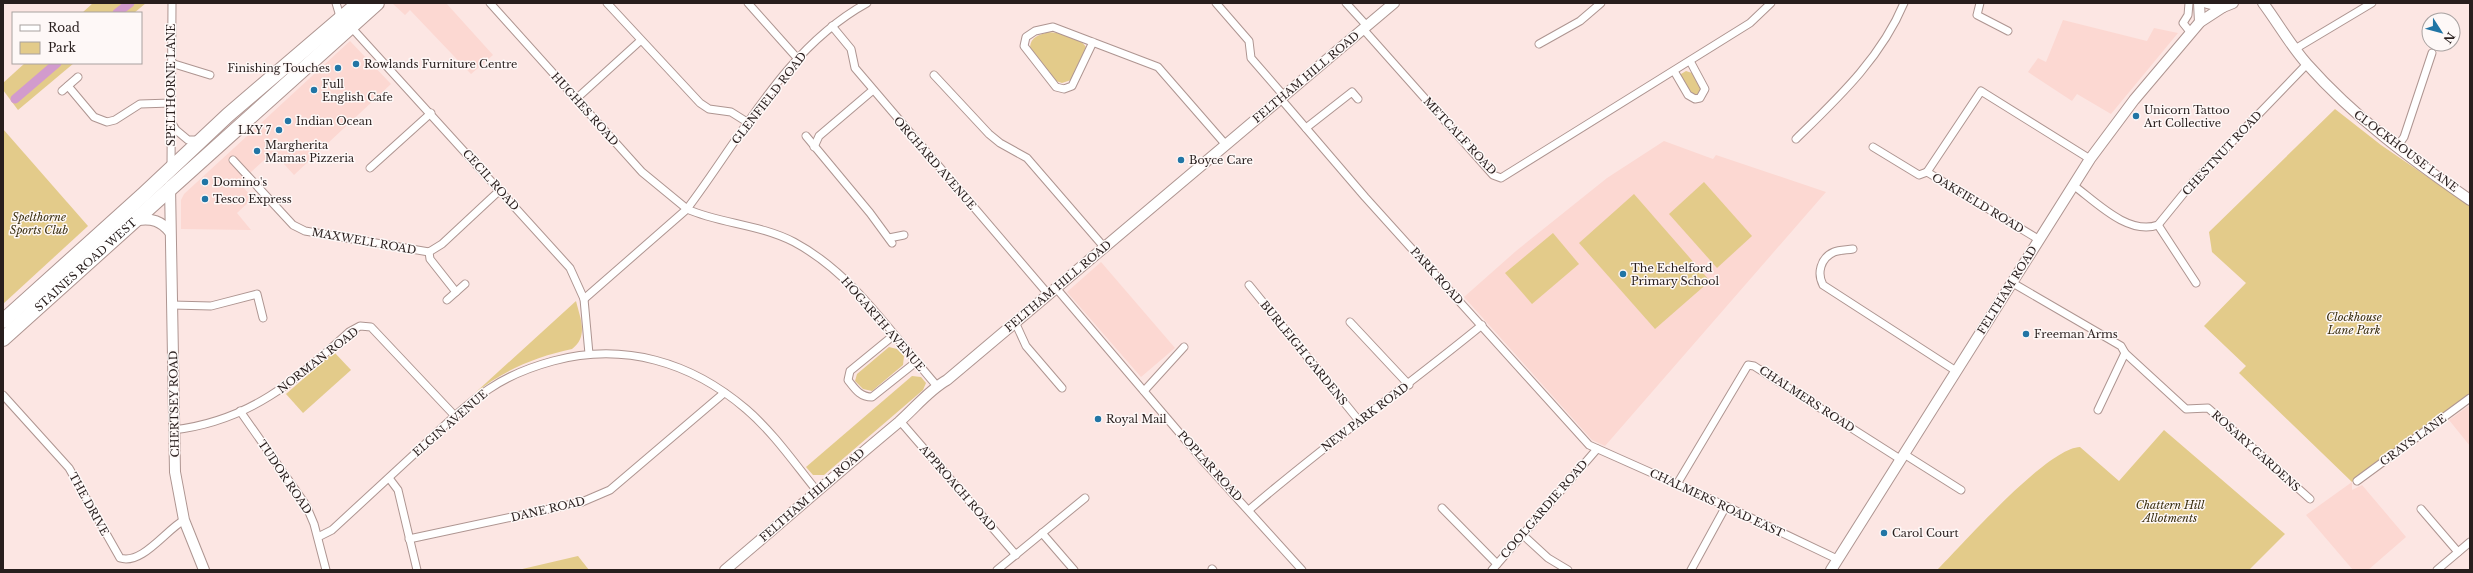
<svg xmlns="http://www.w3.org/2000/svg" width="2473" height="573" font-family="'Libre Baskerville',serif">
<style>
.built{fill:#fcd8d2}
.green{fill:#e3cb8a}
.lines{fill:none;stroke-linecap:round;stroke-linejoin:round}
.canal{stroke:#d29bcd;stroke-width:9}
.street-casing{stroke:#ae9591;stroke-width:9}
.secondary-casing{stroke:#ae9591;stroke-width:12}
.highway-casing{stroke:#ae9591;stroke-width:16}
.street{stroke:#fff;stroke-width:7}
.secondary{stroke:#fff;stroke-width:10}
.highway{stroke:#fff;stroke-width:14}
.poi-dot{fill:#2175a5;stroke:#fef8f7;stroke-width:1.5}
.labels{text-anchor:middle;dominant-baseline:central;stroke-width:3;stroke-linejoin:round;paint-order:stroke}
.poi-label{font-size:11px;fill:#281e1d;stroke:#fef8f7;text-anchor:start}
.street-label{font-size:11px;fill:#281e1d;stroke:#fef8f7}
.park-label{font-size:11px;font-style:italic;fill:#382d0d;stroke:#fef8f7}
</style>
<rect width="100%" height="100%" fill="#fce6e3"/>
<!-- built -->
<g class="built">
<polygon points="392,3 446,3 493,55 471,74 410,10 405,15"/>
<polygon points="2063,20 2147,41 2154,28 2178,33 2111,114 2077,94 2072,101 2028,72 2038,58 2046,62"/>
<polygon points="350,41 391,84 294,175 273,152 239,183 253,198 237,213 251,230 181,229 181,200 184,194"/>
<polygon points="1664,141 1713,159 1716,155 1826,192 1605,446 1592,440 1464,297 1516,251 1607,178"/>
<polygon points="1101,262 1175,348 1141,377 1067,292"/>
<polygon points="2470,405 2470,446 2449,420"/>
<polygon points="2352,482 2352,490 2362,485 2406,537 2368,570 2353,570 2306,515"/>
</g>
<!-- green -->
<g class="green">
<polygon points="93,3 146,3 134,13 82,13"/>
<path d="M1048 32C1060 33 1079 36 1086 47L1071 80 1062 83 1056 81 1030 50C1030 37 1037 36 1048 32Z"/>
<polygon points="25,63 74,63 18,110 3,90 3,83"/>
<polygon points="1686,71 1692,73 1701,88 1697,96 1690,94 1680,78 1681,74"/>
<polygon points="2335,109 2381,145 2470,206 2470,395 2352,482 2239,373 2246,366 2204,326 2246,283 2212,252 2209,232"/>
<polygon points="3,129 88,226 3,304"/>
<polygon points="1704,182 1752,236 1717,268 1669,214"/>
<polygon points="1634,194 1710,281 1655,329 1579,243"/>
<polygon points="1553,233 1579,264 1532,304 1505,273"/>
<path d="M576 301C580 318 589 336 572 349 535 357 504 370 475 393Z"/>
<polygon points="889,347 897,349 904,356 903,365 872,391 863,389 855,381 857,374"/>
<polygon points="334,352 351,370 303,413 286,394"/>
<polygon points="912,376 921,377 926,383 923,390 824,475 813,475 806,467"/>
<path d="M2164 430 2285 534 2249 570H1937C1963 544 2047 448 2080 447L2119 481Z"/>
<polygon points="578,556 589,570 518,570"/>
</g>
<g class="lines">
<!-- canal -->
<g class="canal">
<polyline points="117,13 130,3"/>
<polyline points="15,99 57,63"/>
</g>
<!-- street casing -->
<g class="street-casing">
<g id="street">
<polyline points="336,3 339,13 338,20"/>
<path d="M490 3 642 172 687 209C741 138 785 48 867 3"/>
<polyline points="607,3 700,103 709,109 731,112 747,122"/>
<polyline points="748,3 798,59"/>
<polyline points="1216,3 1249,41 1251,58 1284,96"/>
<polyline points="1346,3 1367,26"/>
<polyline points="1980,3 1977,15 2008,31"/>
<polyline points="2189,3 2188,15 2183,23 2191,33"/>
<polyline points="832,26 851,49 855,68 1048,294"/>
<polyline points="351,27 570,268 584,299 589,354"/>
<polyline points="1364,30 1493,175 1501,178 1750,23 1771,3"/>
<polyline points="1093,42 1072,86 1064,89 1056,87 1024,46 1026,37 1035,31 1053,27 1158,67 1226,145"/>
<polyline points="1539,44 1580,21 1601,3"/>
<polyline points="2295,49 2372,3"/>
<polyline points="171,63 210,75"/>
<polyline points="1674,71 1688,95 1695,99 1700,98 1705,89 1690,61"/>
<polyline points="934,75 989,134 1000,143 1027,158 1104,247"/>
<polyline points="68,86 94,117 107,122 115,120 140,104 171,103"/>
<polyline points="62,91 78,77"/>
<polyline points="576,99 640,41"/>
<polyline points="1281,99 1365,197 1589,445 1726,506 1837,559"/>
<polyline points="171,122 176,130 188,140 200,140"/>
<polyline points="1306,128 1352,92 1358,99"/>
<polyline points="806,136 870,213 892,243"/>
<path d="M1796 139C1838 98 1881 58 1904 3"/>
<polyline points="814,147 819,136 873,90"/>
<polyline points="1873,147 1919,175 1927,172"/>
<polyline points="2397,147 2404,137 2432,53"/>
<polyline points="233,160 293,225 305,231 429,252 442,244 500,190"/>
<polyline points="171,168 172,3"/>
<polyline points="370,168 431,113"/>
<path d="M2073 185C2095 201 2128 236 2158 225L2193 182 2307 64"/>
<polyline points="2158,225 2196,283"/>
<polyline points="889,238 904,235"/>
<polyline points="2038,239 1927,172 1981,91 2090,159"/>
<path d="M1853 249C1847 250 1839 250 1834 252 1820 258 1817 274 1823 285L1956 371"/>
<polyline points="429,252 430,259 456,292"/>
<polyline points="2011,282 2121,346 2125,353 2098,410"/>
<polyline points="1249,285 1360,422"/>
<polyline points="1056,288 1206,464 1302,570"/>
<path d="M584 299 687 209C721 224 759 224 794 242 854 274 893 336 937 386"/>
<polyline points="447,300 465,284"/>
<polyline points="172,305 211,306 257,294 263,318"/>
<polyline points="1015,322 1026,346 1062,388"/>
<polyline points="1350,322 1409,385"/>
<path d="M894 335 850 371 848 380C855 389 860 397 872 397L916 362"/>
<polyline points="2125,353 2186,409 2208,408 2310,499"/>
<polyline points="1144,391 1184,347"/>
<path d="M3 395 69 468 120 558C142 565 165 531 184 520"/>
<polyline points="240,411 306,505 314,524 326,570"/>
<polyline points="900,421 1016,555"/>
<path d="M173 430C250 421 295 381 349 332L360 326 371 327 455 416"/>
<polyline points="1904,454 1961,490"/>
<polyline points="389,478 398,490 417,570"/>
<polyline points="2357,481 2470,398"/>
<polyline points="1677,484 1748,365 1754,366 1900,459"/>
<polyline points="1442,508 1497,564"/>
<polyline points="2421,509 2458,552"/>
<path d="M1249 510C1324 445 1405 388 1482 325"/>
<polyline points="1042,533 1074,570"/>
<polyline points="1523,535 1548,558 1568,570"/>
<path d="M318 537 332 530C362 502 393 474 423 446 444 426 465 405 489 389 508 376 531 367 553 361 624 342 691 362 746 409 773 432 795 464 817 491"/>
<polyline points="409,539 582,502 610,490 724,393"/>
<polyline points="1212,569 1213,570"/>
<polyline points="997,570 1085,498"/>
<polyline points="1492,570 1597,449"/>
<polyline points="1691,570 1726,506"/>
<polyline points="2437,570 2470,542"/>
</g>
</g>
<!-- secondary casing -->
<g class="secondary-casing">
<g id="secondary">
<polyline points="2199,3 2200,22"/>
<polyline points="2207,3 2223,7 2233,3"/>
<path d="M2263 3C2278 23 2290 45 2307 64 2355 118 2411 159 2470 200"/>
<polyline points="170,186 175,472 184,520 204,570"/>
<path d="M138 220C152 218 161 221 170 232"/>
<path d="M725 570C783 521 840 471 899 422 915 408 929 390 947 380L1394 3"/>
<polyline points="1831,570 2090,159 2134,100 2200,22 2223,7"/>
</g>
</g>
<!-- highway casing -->
<g class="highway-casing">
<g id="highway">
<polyline points="3,321 144,194 228,115 359,3"/>
<path id="s1" d="M3 339 377 3"/>
</g>
</g>
<!-- street -->
<use href="#street" class="street"/>
<!-- secondary -->
<use href="#secondary" class="secondary"/>
<!-- highway -->
<use href="#highway" class="highway"/>
</g>
<!-- markers -->
<g class="poi-dot">
<circle cx="356" cy="64" r="4"/>
<circle cx="338" cy="68" r="4"/>
<circle cx="314" cy="90" r="4"/>
<circle cx="2136" cy="116" r="4"/>
<circle cx="288" cy="121" r="4"/>
<circle cx="279" cy="130" r="4"/>
<circle cx="257" cy="151" r="4"/>
<circle cx="1181" cy="160" r="4"/>
<circle cx="205" cy="182" r="4"/>
<circle cx="205" cy="199" r="4"/>
<circle cx="1623" cy="274" r="4"/>
<circle cx="2026" cy="334" r="4"/>
<circle cx="1098" cy="419" r="4"/>
<circle cx="1884" cy="533" r="4"/>
</g>
<g class="labels">
<!-- poi labels -->
<g class="poi-label">
<text x="364" y="64">Rowlands Furniture Centre</text>
<text x="330" y="68" text-anchor="end">Finishing Touches</text>
<text x="322" y="84">Full<tspan x="322" dy="13">English Cafe</tspan></text>
<text x="2144" y="110">Unicorn Tattoo<tspan x="2144" dy="13">Art Collective</tspan></text>
<text x="296" y="121">Indian Ocean</text>
<text x="271" y="130" text-anchor="end">LKY 7</text>
<text x="265" y="145">Margherita<tspan x="265" dy="13">Mamas Pizzeria</tspan></text>
<text x="1189" y="160">Boyce Care</text>
<text x="213" y="182">Domino's</text>
<text x="213" y="199">Tesco Express</text>
<text x="1631" y="268">The Echelford<tspan x="1631" dy="13">Primary School</tspan></text>
<text x="2034" y="334">Freeman Arms</text>
<text x="1106" y="419">Royal Mail</text>
<text x="1892" y="533">Carol Court</text>
</g>
<!-- street labels -->
<g class="street-label">
<text transform="translate(1306 77) rotate(-40)">FELTHAM HILL ROAD</text>
<text transform="translate(171 85) rotate(-90)">SPELTHORNE LANE</text>
<text transform="translate(769 98) rotate(-52)">GLENFIELD ROAD</text>
<text transform="translate(585 109) rotate(48)">HUGHES ROAD</text>
<text transform="translate(1460 136) rotate(47)">METCALF ROAD</text>
<text transform="translate(2406 151) rotate(37)">CLOCKHOUSE LANE</text>
<text transform="translate(2222 153) rotate(-47)">CHESTNUT ROAD</text>
<text transform="translate(935 163) rotate(49)">ORCHARD AVENUE</text>
<text transform="translate(491 180) rotate(48)">CECIL ROAD</text>
<text transform="translate(1978 203) rotate(31)">OAKFIELD ROAD</text>
<text transform="translate(364 241) rotate(10)">MAXWELL ROAD</text>
<text stroke="none"><textPath href="#s1" startOffset="111">STAINES ROAD WEST</textPath></text>
<text transform="translate(1437 276) rotate(48)">PARK ROAD</text>
<text transform="translate(1058 286) rotate(-40)">FELTHAM HILL ROAD</text>
<text transform="translate(2007 290) rotate(-58)">FELTHAM ROAD</text>
<text transform="translate(883 324) rotate(49)">HOGARTH AVENUE</text>
<text transform="translate(1304 353) rotate(51)">BURLEIGH GARDENS</text>
<text transform="translate(318 360) rotate(-38)">NORMAN ROAD</text>
<text transform="translate(1807 399) rotate(33)">CHALMERS ROAD</text>
<text transform="translate(174 404) rotate(-91)">CHERTSEY ROAD</text>
<text transform="translate(1365 417) rotate(-37)">NEW PARK ROAD</text>
<text transform="translate(450 423) rotate(-41)">ELGIN AVENUE</text>
<text transform="translate(2413 440) rotate(-36)">GRAYS LANE</text>
<text transform="translate(2256 451) rotate(42)">ROSARY GARDENS</text>
<text transform="translate(1210 466) rotate(48)">POPLAR ROAD</text>
<text transform="translate(285 477) rotate(56)">TUDOR ROAD</text>
<text transform="translate(958 488) rotate(49)">APPROACH ROAD</text>
<text transform="translate(812 495) rotate(-41)">FELTHAM HILL ROAD</text>
<text transform="translate(1717 503) rotate(25)">CHALMERS ROAD EAST</text>
<text transform="translate(89 504) rotate(61)">THE DRIVE</text>
<text transform="translate(548 509) rotate(-13)">DANE ROAD</text>
<text transform="translate(1544 509) rotate(-49)">COOLGARDIE ROAD</text>
</g>
<!-- park labels -->
<g class="park-label">
<text x="39" y="217">Spelthorne<tspan x="39" dy="13">Sports Club</tspan></text>
<text x="2354" y="317">Clockhouse<tspan x="2354" dy="13">Lane Park</tspan></text>
<text x="2170" y="505">Chattern Hill<tspan x="2170" dy="13">Allotments</tspan></text>
</g>
</g>
<!-- border -->
<rect width="2473" height="573" fill="none" stroke="#281e1d" stroke-width="8"/>
<!-- legend -->
<rect x="12" y="12" width="130" height="52" fill="#fef8f7" stroke="#a8a1a0"/>
<rect x="20" y="25" width="20" height="6" fill="#ffffff" stroke="#a8a1a0"/>
<text x="48" y="32" font-size="12" fill="#281e1d">Road</text>
<rect x="20" y="42" width="20" height="12" fill="#e3cb8a" stroke="#a8a1a0"/>
<text x="48" y="52" font-size="12" fill="#281e1d">Park</text>
<!-- north arrow -->
<g transform="translate(2441 32) rotate(126)"><circle r="19" fill="#fef8f7" stroke="#a8a1a0"/>
<path d="M0-3L7 15L0 10L-7 15Z" fill="#2175a5"/>
<text y="-6" font-size="11" font-weight="bold" text-anchor="middle" fill="#281e1d">N</text>
</g>
</svg>
